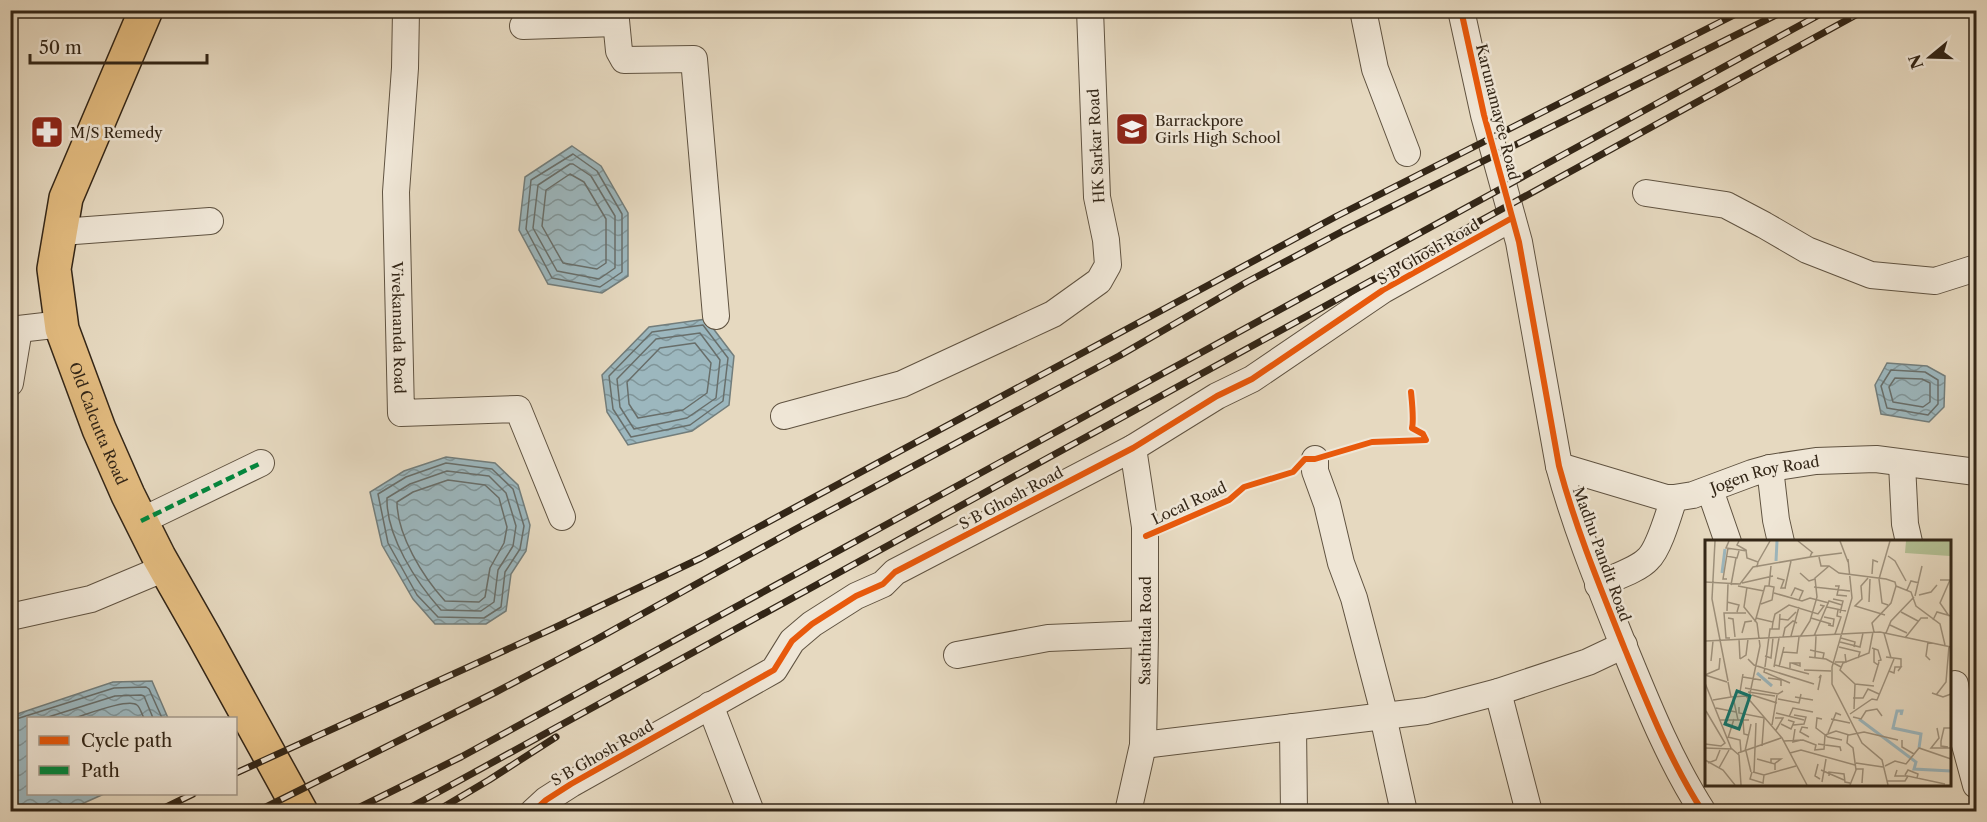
<svg xmlns="http://www.w3.org/2000/svg" width="1987" height="822" font-family="'Libre Caslon Text',serif">
<style>
.water{fill:url(#water-waves);stroke:#727d7b;stroke-width:1.5}
.lines{fill:none;stroke-linecap:round;stroke-linejoin:round}
.shore{stroke:#686e6a;stroke-width:1.5}
.minor-casing{stroke:#605341;stroke-width:28}
.primary-casing{stroke:#332617;stroke-width:36}
.minor{stroke:#efe6d6;stroke-width:26}
.primary{stroke:#e3bc80;stroke-width:33}
.rail-casing{stroke:#332617;stroke-width:7}
.rail{stroke:#efe6d6;stroke-width:4.5;stroke-dasharray:14;stroke-linecap:butt}
.quiet{stroke:#00873e;stroke-width:4.5;stroke-dasharray:9 4.5;stroke-linecap:butt}
.cycleway-casing{stroke:#efe6d6;stroke-width:10}
.cycleway{stroke:#e8590c;stroke-width:6}
.labels{text-anchor:middle;dominant-baseline:central;stroke-width:5;stroke-linejoin:round;paint-order:stroke}
.street-label{font-size:15px;fill:#332617;stroke:#efe6d6}
.poi-label{font-size:15px;fill:#332617;stroke:#efe6d6;text-anchor:start}
.inset-river{fill:none;stroke:#9cb7be;stroke-width:3}
.inset-road{fill:none;stroke:#9e917c;stroke-width:1.5}
.view{fill:#0f766e;fill-opacity:0.15;stroke:#0f766e;stroke-width:3}
.inset-edge{fill:none;stroke:#332617;stroke-width:3}
</style>
<defs>
<pattern id="water-waves" width="16" height="10" patternUnits="userSpaceOnUse" patternTransform="scale(1.5)"><rect width="16" height="10" fill="#9cb7be"/><path d="M0 5q4-4 8 0t8 0" fill="none" stroke="#809599"/></pattern>
</defs>
<rect width="100%" height="100%" fill="#e6d9c0"/>
<filter id="stains"><feTurbulence type="fractalNoise" baseFrequency=".00333" numOctaves="4"/><feColorMatrix values="0 0 0 0 .2 0 0 0 0 .09 0 0 0 0 .02 0 0 0 .5 -.17"/></filter>
<radialGradient id="worn" r=".72"><stop offset=".6" stop-color="#630" stop-opacity="0"/><stop offset="1" stop-color="#630" stop-opacity=".3"/></radialGradient>
<!-- water -->
<g class="water">
<polygon points="572,146 601,166 628,213 628,276 602,293 548,284 519,230 525,177"/>
<polygon points="706,319 734,356 729,405 692,431 628,445 607,412 602,375 649,327"/>
<polygon points="1887,363 1927,366 1945,376 1944,407 1929,422 1881,414 1875,385"/>
<polygon points="446,457 495,463 518,485 530,525 526,551 511,574 506,611 486,624 435,624 413,599 382,545 370,492 404,471"/>
<polygon points="152,681 168,718 28,718 28,794 104,794 66,811 11,811 11,716 113,682"/>
</g>
<g class="lines">
<!-- shore -->
<g class="shore">
<polygon points="573,154 597,171 622,214 622,272 600,287 552,278 526,229 531,180"/>
<polygon points="570,164 573,164 591,176 615,216 615,268 599,279 557,271 533,228 538,185"/>
<polygon points="570,174 584,182 606,219 606,263 597,269 563,263 542,226 546,190"/>
<polygon points="703,325 728,358 723,401 690,425 631,437 613,409 609,376 652,332"/>
<polygon points="700,333 720,360 716,398 687,418 634,429 620,407 617,379 656,339"/>
<polygon points="695,343 711,363 707,393 683,410 638,418 629,404 627,382 660,348"/>
<polygon points="1891,370 1925,372 1938,380 1938,404 1928,415 1887,408 1881,386"/>
<polygon points="1895,378 1922,379 1930,383 1930,402 1923,407 1893,402 1889,387"/>
<polygon points="446,463 492,469 513,489 524,526 520,549 505,572 501,607 484,618 438,617 417,595 388,543 378,494 406,477"/>
<path d="M447 471 489 476 506 493 516 526 513 546 498 570 494 602 481 611 441 610C416 582 386 536 387 498L410 484Z"/>
<path d="M448 480 485 485 499 498 507 527 504 543 490 568 485 597 479 602 445 601C423 577 397 535 397 502L413 492Z"/>
<polyline points="45,718 115,696 141,695 144,696 153,718"/>
<path d="M74 718C85 715 128 698 137 705 140 707 142 715 144 718"/>
<polyline points="10,721 114,688 146,687 149,689 162,718"/>
</g>
<!-- minor casing -->
<g class="minor-casing">
<g id="minor">
<path id="s1" d="M406 10 405 68 396 192 401 413 518 409 562 517"/>
<polyline points="615,10 619,51 624,60 694,59 716,316"/>
<polyline points="1363,10 1375,69 1407,153"/>
<path d="M1461 10 1484 115 1519 242 1559 466C1576 529 1600 587 1624 647 1647 703 1670 761 1703 812"/>
<polyline points="523,26 616,23"/>
<polyline points="1646,193 1726,205 1764,225 1807,250 1871,275 1935,281 1976,268"/>
<polyline points="61,232 210,221"/>
<polyline points="10,330 62,324"/>
<polyline points="10,383 19,329"/>
<polyline points="784,416 902,384 1053,314 1099,281 1108,265 1106,240 1097,197 1090,10"/>
<polyline points="1315,459 1315,471 1327,504 1341,563 1354,598 1383,709 1383,716 1404,812"/>
<polyline points="1902,464 1905,524 1909,542"/>
<path id="s2" d="M1559 466 1666 498H1674L1693 495 1752 473 1770 468 1816 461 1876 459 1976 472"/>
<polyline points="1770,468 1776,520 1781,542"/>
<polyline points="1710,490 1728,542"/>
<polyline points="141,521 261,463"/>
<path d="M1598 585C1612 578 1638 570 1648 559 1659 549 1669 513 1674 498"/>
<polyline points="10,617 91,599 165,568"/>
<polyline points="957,655 1048,638 1145,634"/>
<polyline points="1955,684 1964,741 1976,785"/>
<polyline points="1498,692 1529,812"/>
<polyline points="710,705 751,812"/>
<polyline points="1293,727 1294,812"/>
<polyline points="1143,745 1426,711 1498,692 1588,662 1624,645"/>
<polyline points="533,812 546,800 571,784 774,670 792,641 812,624 856,596 883,584 895,572 1133,448 1217,396 1252,379 1383,290 1512,218"/>
<path id="s3" d="M1128 812 1143 745 1145 634V527L1133 448"/>
</g>
</g>
<!-- primary casing -->
<g class="primary-casing">
<g id="primary">
<path id="s4" d="M146 10 66 198 54 269 62 329 99 429 128 495 159 557 204 636 301 812"/>
</g>
</g>
<!-- minor -->
<use href="#minor" class="minor"/>
<!-- primary -->
<use href="#primary" class="primary"/>
<!-- rail casing -->
<g class="rail-casing">
<g id="rail">
<polyline points="236,773 554,628 701,558 1337,216 1744,10"/>
<polyline points="156,812 193,794"/>
<polyline points="256,812 496,692 597,639 794,530 1119,356 1247,282 1343,231 1786,10"/>
<polyline points="350,812 461,757 1828,10"/>
<polyline points="402,812 1865,10"/>
<polyline points="435,812 489,780 556,737"/>
</g>
</g>
<!-- rail -->
<use href="#rail" class="rail"/>
<!-- quiet -->
<polyline class="quiet" points="141,521 261,463"/>
<!-- cycleway casing -->
<g class="cycleway-casing">
<g id="cycleway">
<path d="M1461 10 1484 115 1519 242 1559 466C1576 529 1600 587 1624 647 1647 703 1670 761 1703 812"/>
<path d="M1146 536 1229 500 1244 487 1293 472 1305 459H1315L1372 442 1426 440 1423 434 1412 428C1414 420 1412 402 1411 392"/>
<polyline points="533,812 546,800 571,784 774,670 792,641 812,624 856,596 883,584 895,572 1133,448 1217,396 1252,379 1383,290 1512,218"/>
</g>
</g>
<!-- cycleway -->
<use href="#cycleway" class="cycleway"/>
</g>
<!-- icons -->
<defs>
<g id="school-square" transform="scale(1.725)"><rect x="-9" y="-9" width="18" height="18" rx="4" fill="#8f2418" stroke="#efe6d6"/><path d="M0-5L7-2L0 1L-7-2ZM-4 1L0 2.5L4 1V4Q0 6-4 4Z" fill="#fff"/></g>
<g id="pharmacy-square" transform="scale(1.725)"><rect x="-9" y="-9" width="18" height="18" rx="4" fill="#8f2418" stroke="#efe6d6"/><path d="M-2-6h4v4h4v4h-4v4h-4v-4h-4v-4h4Z" fill="#fff"/></g>
</defs>
<g fill-rule="evenodd">
<use href="#school-square" x="1132" y="129"/>
<use href="#pharmacy-square" x="47" y="132"/>
</g>
<g class="labels">
<!-- street labels -->
<g class="street-label">
<text transform="translate(1498 112) rotate(76)">Karunamayee Road</text>
<text transform="translate(1096 146) rotate(-93)">HK Sarkar Road</text>
<text transform="translate(1428 252) rotate(-30)">S B Ghosh Road</text>
<text stroke="none"><textPath href="#s1" startOffset="318">Vivekananda Road</textPath></text>
<text stroke="none"><textPath href="#s4" startOffset="438">Old Calcutta Road</textPath></text>
<text stroke="none"><textPath href="#s2" startOffset="214">Jogen Roy Road</textPath></text>
<text transform="translate(1011 498) rotate(-28)">S B Ghosh Road</text>
<text transform="translate(1189 503) rotate(-25)">Local Road</text>
<text transform="translate(1602 554) rotate(70)">Madhu Pandit Road</text>
<text stroke="none"><textPath href="#s3" startOffset="183">Sasthitala Road</textPath></text>
<text transform="translate(602 753) rotate(-30)">S B Ghosh Road</text>
</g>
<!-- poi labels -->
<g class="poi-label">
<text x="1155" y="120">Barrackpore<tspan x="1155" dy="17">Girls High School</tspan></text>
<text x="70" y="132">M/S Remedy</text>
</g>
</g>
<!-- overview -->
<g transform="translate(1705 540)">
<rect width="246" height="246" fill="#e6d9c0"/>
<path d="M201 1H246L245 16 200 13Z" fill="#b3c094"/>
<path class="inset-river" d="M71 21 72 1M17 33 20 9M52 133 67 146M196 175 197 171H192L188 188 216 194 214 208M154 179 211 222 209 229 246 231"/>
<path class="inset-road" d="M10 1 7 59 23 141M24 1 21 8 42 11M34 1 32 5 41 10 42 18 53 22 52 27M93 1 108 13M135 1 143 22M21 16 32 18 34 11M183 16 190 21 201 41M105 17 137 13M114 17 116 26H124L134 33 181 39 190 42 191 46M143 19 147 58 127 127V144L157 203 177 220 183 245M53 22 65 1M95 33 104 41 110 39M167 34 168 20 173 22M72 38 79 40 76 48H81M163 38 156 46 157 59 150 66 180 75M22 39H18L23 8M235 40H245L235 63 244 76M0 42 35 44 48 27 105 17 107 12M37 43 68 36M26 45 31 18M33 46 59 51M130 46H134L132 55 142 56M191 46 206 52 211 66 235 84 240 105M42 47 39 67 52 83 55 106 44 158M109 47 145 51M80 48 86 21M202 50 206 41 214 43M69 53 97 61 105 58 124 63M214 55 226 52 232 45M86 56 90 48 98 51 94 60M210 56 217 26M128 59 138 61 135 73M22 62 34 65 32 72M164 62 165 39M56 64 67 60 69 47 64 46M183 65 177 63 174 39 185 1M122 67 141 71M22 71 23 44M196 72 213 81M119 77 129 79 128 86 123 85M23 78 28 79 30 97M51 78 68 82 67 89M106 78 126 84M75 79 83 80 91 72M228 80 232 72 246 76M50 82 60 46H64L66 26M68 82 70 74 84 65 113 74 119 66 115 65M185 85 202 93M169 92 167 83 186 63 191 46M37 93 40 82 47 81M179 93 186 118M181 93 186 81 209 57M130 94 136 77 132 76 133 70M86 96 94 67M109 96 124 61 137 65M78 97 80 88 88 81 92 83M95 97 105 81 112 57 110 38 124 26M25 98H21L19 73H41M136 98 150 102 149 107M200 98 216 78H223M34 99 35 119M1 101 175 92 246 107M135 102 155 107 158 93M223 102 221 116 225 120M134 107 155 112 153 118M167 108 173 110 176 120 173 121M169 108V122L173 125M105 110 119 113 118 118M78 112 92 113 94 97M60 116 66 118 68 98M104 117 121 119 136 127M110 117 111 96M181 117 196 119V127M35 119 41 115 43 99M43 119 49 125 109 144M6 121 8 101M130 122H141L140 114M70 125 104 134M60 127 65 89H74L75 74M69 127 74 98M74 127 79 107M60 128 59 132 85 143M85 128V123H95V126L87 123M99 130 126 131M184 131 189 133 190 127H196L193 131M38 134 35 152 39 154M0 135 14 129 15 118M0 135 22 142M38 137 56 140M63 138 76 140V146M23 142 26 157 41 156 77 198 102 245M168 142 174 122M0 143 26 208 34 215 36 245M150 144 169 146M40 148 73 154 78 151M113 150 116 135 114 138M43 152 70 156M227 153 238 157 246 154M47 155 72 163M231 155 241 142 244 106M28 157 33 180M90 157 108 160M148 158H158L163 149 174 154M73 159 94 163 96 154M8 160 26 157M0 163V198M34 167V173L60 178M11 168 31 172M149 169 150 144 135 130 138 123 164 113 168 92M71 173 99 180M145 174 167 159 172 160 189 119M84 177 88 168 108 172M148 177 156 179 161 171 172 169 177 176M70 178H78L71 190M117 179 112 178 111 188 123 197 137 200M126 179 145 183M15 180H44M38 180 39 194 43 195M76 184 86 189 89 182 83 180M67 185 72 155M88 185 99 184 101 177 89 175M103 188 97 187 95 192 104 197M232 188 234 198 226 208H246M90 189 88 202 96 200M123 193 131 173 136 175M143 194 142 203 148 208 151 230 145 245M120 195 131 191 144 195 159 192 193 200M23 197 35 200 36 212M23 198 29 179M197 200V207L209 214M79 201 98 200 111 205 110 209M0 204 16 206 20 203 1 171M113 204 135 207 136 211M57 206 59 178M243 207 236 206V201L239 188H246M0 208 27 209M109 210 119 209 120 195M40 211 46 184M41 211 46 232M33 213 76 198M85 213 96 210 150 225M52 219 70 224V230M0 220 18 230 30 245M3 223 11 220 15 210M66 223V219H76L69 224M151 223 178 227M113 224 110 236 115 239M180 226 190 221 201 224 214 208 246 219M14 228 24 210M151 229H158L157 243M116 230 139 240M192 230 190 236H203M47 232 45 239 58 243 59 235M48 232 59 235 91 226M49 233 51 183M200 235 203 230 213 234 212 238M124 236V232L139 234 140 242 145 243M182 241H200L203 236 240 244M117 242 121 219"/>
<path class="view" d="M32 151 45 156 34 189 20 184Z"/>
<rect width="246" height="246" class="inset-edge"/>
</g>
<!-- margin -->
<rect width="1987" height="822" fill="none" stroke="#e6d9c0" stroke-width="36"/>
<rect x="12" y="12" width="1963" height="798" fill="none" stroke="#332617" stroke-width="3"/>
<rect x="18" y="18" width="1951" height="786" fill="none" stroke="#332617" stroke-width="1.5"/>
<!-- legend -->
<rect x="27" y="717" width="210" height="78" fill="#efe6d6" stroke="#a4998a" stroke-width="1.5"/>
<rect x="39" y="736" width="30" height="9" fill="#e8590c" stroke="#a4998a" stroke-width="1.5"/>
<text x="81" y="747" font-size="18" fill="#332617">Cycle path</text>
<rect x="39" y="766" width="30" height="9" fill="#00873e" stroke="#a4998a" stroke-width="1.5"/>
<text x="81" y="777" font-size="18" fill="#332617">Path</text>
<!-- north arrow -->
<g transform="translate(1930 57) rotate(251)" stroke="#efe6d6" stroke-width="4.5" paint-order="stroke">
<path d="M0-4.5L10 22L0 15L-10 22Z" fill="#332617"/>
<text y="-9" font-size="16" font-weight="bold" text-anchor="middle" fill="#332617">N</text>
</g>
<!-- scale -->
<path d="M30 54v9h177v-9" fill="none" stroke="#332617" stroke-width="3"/>
<text x="39" y="54" font-size="18" fill="#332617" stroke="#efe6d6" stroke-width="4.5" paint-order="stroke">50 m</text>
<rect width="100%" height="100%" filter="url(#stains)"/>
<rect width="100%" height="100%" fill="url(#worn)"/>
</svg>
